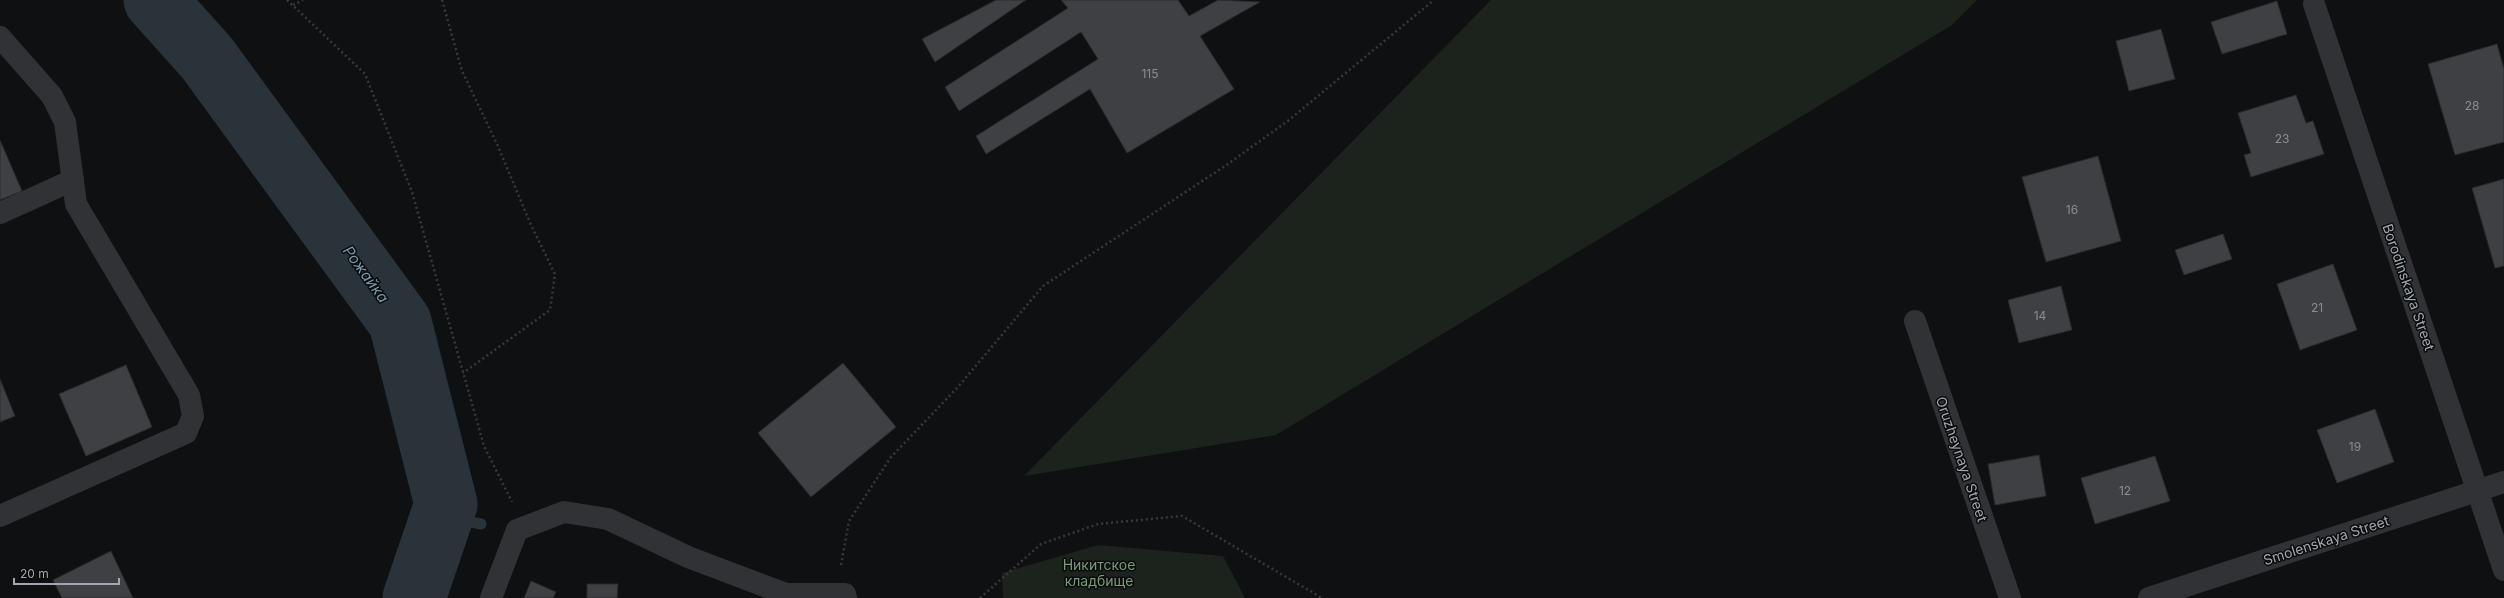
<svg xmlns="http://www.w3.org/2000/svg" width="2504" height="598" font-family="Inter,sans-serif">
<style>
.green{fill:#1c231c}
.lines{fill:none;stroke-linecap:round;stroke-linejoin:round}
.stream{stroke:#293339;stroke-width:11}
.river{stroke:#293339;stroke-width:63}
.building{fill:#3e4044;stroke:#292a2d}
.path{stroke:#37393c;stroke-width:2.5;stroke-dasharray:2 3;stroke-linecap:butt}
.minor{stroke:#313236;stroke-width:22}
.labels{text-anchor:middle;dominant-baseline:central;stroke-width:3;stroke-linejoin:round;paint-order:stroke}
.number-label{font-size:12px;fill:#888e96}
.street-label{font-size:14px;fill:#a1a8b1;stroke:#0a0b0c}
.park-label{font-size:14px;fill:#7a9c78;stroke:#0a0b0c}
.water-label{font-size:15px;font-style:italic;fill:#789aac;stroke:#0a0b0c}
</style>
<rect width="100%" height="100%" fill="#0f1011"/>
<!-- green -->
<g class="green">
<polygon points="1491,0 1977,0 1952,25 1276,435 1024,476"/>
<polygon points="1098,545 1223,556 1245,598 1003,598 1002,573"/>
</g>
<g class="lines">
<!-- stream -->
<polyline class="stream" points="446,504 460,520 481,524"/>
<!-- river -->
<polyline class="river" points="155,0 207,58 400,322 446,504 414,598"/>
</g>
<!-- building -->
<g class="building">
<polygon points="996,0 1026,0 935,62 922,39"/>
<polygon points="1061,0 1178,0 1189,16 1218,0 1260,2 1200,36 1234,89 1127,153 1090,89 986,154 976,136 1098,59 1081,32 959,111 945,87 1068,8"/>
<polygon points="2277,1 2287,34 2222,54 2211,22"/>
<polygon points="2161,29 2175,79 2129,91 2116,41"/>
<polygon points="2497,44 2504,69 2504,142 2455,155 2428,64"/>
<polygon points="2296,95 2306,123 2313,121 2324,154 2251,177 2244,155 2251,153 2238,113"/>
<polygon points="0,140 22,191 0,200"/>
<polygon points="2098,156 2121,241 2046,262 2022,177"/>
<polygon points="2504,179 2504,266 2495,268 2472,188"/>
<polygon points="2223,234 2232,259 2184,275 2175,250"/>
<polygon points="2333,264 2357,330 2300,350 2277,284"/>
<polygon points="2061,286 2072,330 2019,343 2008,300"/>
<polygon points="843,363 896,427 811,497 758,433"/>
<polygon points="126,365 152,427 86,456 59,394"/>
<polygon points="0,379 15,416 0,422"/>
<polygon points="2375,409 2394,462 2337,483 2317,430"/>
<polygon points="2039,455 2046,496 1995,505 1988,464"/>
<polygon points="2155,456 2170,501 2095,524 2081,478"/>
<polygon points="111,551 133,598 62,598 53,580"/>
<polygon points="531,581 556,592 553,598 524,598"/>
<polygon points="587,584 618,584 617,598 587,598"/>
</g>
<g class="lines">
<!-- path -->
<g class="path">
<polyline points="287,0 365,74 412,192 484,446 512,502"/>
<polyline points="442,0 462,71 497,144 531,225 555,274 550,310 463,373"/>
<polyline points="293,5 303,0"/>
<polyline points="841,565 849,521 891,457 958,387 1043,286 1228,164 1289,120 1434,0"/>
<polyline points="980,598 1041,544 1098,524 1182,516 1322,598"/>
</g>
<!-- minor -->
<g class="minor">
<polyline points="2314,4 2504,570"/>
<polyline points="0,37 52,96 65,122 76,204 189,395 193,416 186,433 0,516"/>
<polyline points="0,213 73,180"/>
<polyline points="1915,321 2010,598"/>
<polyline points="491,598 517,530 564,512 608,519 688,557 786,594 845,594 846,598"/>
<polyline points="2149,598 2504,482"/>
</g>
</g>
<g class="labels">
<!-- number labels -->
<g class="number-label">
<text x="1150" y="73">115</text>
<text x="2472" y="105">28</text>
<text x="2282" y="138">23</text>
<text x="2072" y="209">16</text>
<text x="2317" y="307">21</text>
<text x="2040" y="315">14</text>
<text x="2355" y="446">19</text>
<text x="2125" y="490">12</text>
</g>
<!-- street labels -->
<g class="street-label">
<text transform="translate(2409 287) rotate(71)">Borodinskaya Street</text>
<text transform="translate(1962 459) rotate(71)">Oruzheynaya Street</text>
<text transform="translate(2326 540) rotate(-18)">Smolenskaya Street</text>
</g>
<!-- park labels -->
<g class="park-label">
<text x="1099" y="564">Никитское<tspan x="1099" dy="16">кладбище</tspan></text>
</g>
<!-- water labels -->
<g class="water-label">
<text transform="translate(366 274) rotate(54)">Рожайка</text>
</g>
</g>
<!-- scale -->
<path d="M14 578v6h105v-6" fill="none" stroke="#a1a8b1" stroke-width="2"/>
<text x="20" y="578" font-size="12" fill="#a1a8b1" stroke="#0a0b0c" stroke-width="3" paint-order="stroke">20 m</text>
</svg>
